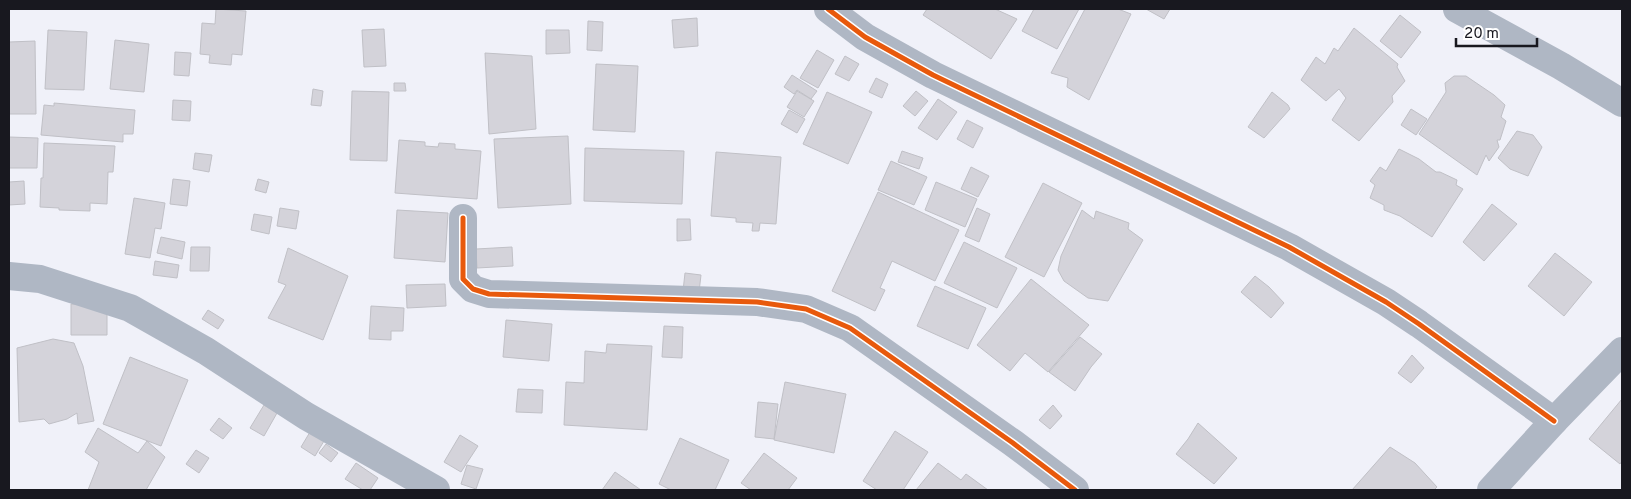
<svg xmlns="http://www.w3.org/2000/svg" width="1631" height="499" font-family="Overpass,sans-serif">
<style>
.building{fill:#d4d3da;stroke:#c0c0c6}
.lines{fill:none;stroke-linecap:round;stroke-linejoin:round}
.street{stroke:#afb7c4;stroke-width:28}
.cycleway-casing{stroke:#fff;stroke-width:8}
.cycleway{stroke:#e8590c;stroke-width:5}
</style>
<rect width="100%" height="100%" fill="#f0f1f9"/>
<!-- building -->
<g class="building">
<polygon points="216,9 246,11 242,55 232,54 231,65 209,63 210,55 200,54 202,23 215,24"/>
<polygon points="927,9 995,9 1017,19 991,59 923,15"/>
<polygon points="1034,9 1079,9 1057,49 1022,31"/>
<polygon points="1085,9 1118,9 1131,14 1089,100 1067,87 1068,78 1051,73"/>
<polygon points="1146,9 1170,9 1164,19"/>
<polygon points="1400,15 1421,32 1401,58 1380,41"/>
<polygon points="697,18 698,46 674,48 672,20"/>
<polygon points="588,21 603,22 602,51 587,50"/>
<polygon points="1354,28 1398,64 1397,67 1405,81 1392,96 1393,102 1359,141 1332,120 1346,98 1339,89 1326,101 1301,80 1316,57 1325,64 1334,48 1338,51"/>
<polygon points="384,29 386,66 364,67 362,30"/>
<polygon points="48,30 87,32 84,90 45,89"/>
<polygon points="546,30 569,30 570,53 546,54"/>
<polygon points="115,40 149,44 144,92 110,89"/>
<polygon points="35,41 36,114 9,114 9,42"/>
<polygon points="817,50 834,60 818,88 800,78"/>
<polygon points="175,52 191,53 189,76 174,75"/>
<polygon points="485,53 532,56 536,129 489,134"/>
<polygon points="845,56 859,64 849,81 835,74"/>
<polygon points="596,64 638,66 635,132 593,130"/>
<polygon points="792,75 817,91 811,99 797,90 794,94 784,87"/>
<polygon points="1454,76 1466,76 1494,95 1505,105 1501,117 1506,121 1500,140 1497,140 1499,147 1489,161 1486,155 1477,175 1419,134 1446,92 1445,83"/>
<polygon points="876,78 888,84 882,98 869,92"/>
<polygon points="394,83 405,83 406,91 394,91"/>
<polygon points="313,89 323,91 321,106 311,105"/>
<polygon points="352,91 389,92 387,161 350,160"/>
<polygon points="797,91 814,101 804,117 787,107"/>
<polygon points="916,91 928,101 915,116 903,106"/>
<polygon points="827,92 872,112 848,164 803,144"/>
<polygon points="1272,92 1288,105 1290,109 1264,138 1248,127"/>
<polygon points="938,99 957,112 937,140 918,128"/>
<polygon points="173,100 191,101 190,121 172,120"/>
<polygon points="54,103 135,110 133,134 123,134 123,142 41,135 44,105 54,106"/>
<polygon points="1411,109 1427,119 1416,135 1401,125"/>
<polygon points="789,110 805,119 797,133 781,124"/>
<polygon points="967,120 983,128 973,148 957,139"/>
<polygon points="1517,131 1533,135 1542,147 1528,176 1510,169 1498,158"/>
<polygon points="568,136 571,204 498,208 494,139"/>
<polygon points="9,137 38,138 37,168 9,168"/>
<polygon points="399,140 425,142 425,146 438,147 439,143 455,144 455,149 481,151 477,199 395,193"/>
<polygon points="44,143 115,146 113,172 108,172 107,204 90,203 90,211 59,210 59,208 40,207 41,178 43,178"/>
<polygon points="585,148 684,151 682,204 584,201"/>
<polygon points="1399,149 1419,159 1436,172 1440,172 1457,180 1456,185 1463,189 1432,237 1400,216 1384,210 1384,205 1370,198 1375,185 1370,181 1380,167 1386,171"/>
<polygon points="902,151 923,158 919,169 898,162"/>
<polygon points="716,152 781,157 776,224 760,223 759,231 752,231 753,223 736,222 736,218 711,216"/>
<polygon points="195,153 212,155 209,172 193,169"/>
<polygon points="891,161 927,177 914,205 878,190"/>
<polygon points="971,167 989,176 978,197 961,189"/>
<polygon points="173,179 190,181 187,206 170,204"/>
<polygon points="258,179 269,182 266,193 255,190"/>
<polygon points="24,181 25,204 9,205 9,182"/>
<polygon points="936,182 977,199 965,227 925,210"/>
<polygon points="1043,183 1082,203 1044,277 1005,257"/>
<polygon points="878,192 959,230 935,281 892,261 880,288 885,290 875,311 832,291"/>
<polygon points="134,198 165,203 161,229 155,228 150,258 125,254"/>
<polygon points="1492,204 1517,224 1484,261 1463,242"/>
<polygon points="280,208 299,211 296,229 277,226"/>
<polygon points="977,208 990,214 979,242 965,236"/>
<polygon points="397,210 448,213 445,262 394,258"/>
<polygon points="1082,210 1094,219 1096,211 1129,223 1128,229 1143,240 1108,301 1088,298 1064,281 1058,270 1061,256"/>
<polygon points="254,214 272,217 269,234 251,230"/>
<polygon points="677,219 690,219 691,240 677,241"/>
<polygon points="161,237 185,242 182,259 157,253"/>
<polygon points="964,242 1017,268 997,308 944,283"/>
<polygon points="191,247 210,247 209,271 190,271"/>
<polygon points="512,247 513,266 477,268 476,249"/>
<polygon points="288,248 348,276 323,340 268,318 286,285 278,282"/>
<polygon points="1555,253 1592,282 1564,316 1528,286"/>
<polygon points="155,261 179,265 177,278 153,275"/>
<polygon points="685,273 701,275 699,292 683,291"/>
<polygon points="1255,276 1269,287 1284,303 1271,318 1241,292"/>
<polygon points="1031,279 1089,325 1048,372 1025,353 1010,371 977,345"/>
<polygon points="445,284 446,306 407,308 406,285"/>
<polygon points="935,286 986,308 968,349 917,326"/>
<polygon points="71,304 107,305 107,335 71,335"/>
<polygon points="371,306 404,308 403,331 391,331 391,340 369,339"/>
<polygon points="208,310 224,320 218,329 202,319"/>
<polygon points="506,320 552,324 549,361 503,357"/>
<polygon points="664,326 683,327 682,358 662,357"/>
<polygon points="1080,337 1102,354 1091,367 1075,391 1049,372"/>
<polygon points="53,339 74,343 83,366 94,421 78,424 77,413 67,419 49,424 44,419 19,422 17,348"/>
<polygon points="607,344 652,346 647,430 564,425 566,382 584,383 585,351 606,353"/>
<polygon points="1412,355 1424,368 1411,383 1398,373"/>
<polygon points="130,357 188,380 161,446 103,424"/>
<polygon points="785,382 846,394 834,453 774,440"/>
<polygon points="518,389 543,390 542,413 516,412"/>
<polygon points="1622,399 1622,461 1620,464 1589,439"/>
<polygon points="758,402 778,404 774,439 755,437"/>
<polygon points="264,405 277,413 264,436 250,428"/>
<polygon points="1053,405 1062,416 1050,429 1039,420"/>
<polygon points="219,418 232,428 223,439 210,430"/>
<polygon points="1198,423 1237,458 1214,484 1176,454 1188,439"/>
<polygon points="98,428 138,453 147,441 165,457 146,490 88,490 99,462 85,452"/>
<polygon points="895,431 928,452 903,490 877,490 863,481"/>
<polygon points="310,432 324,441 315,456 301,447"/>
<polygon points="460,435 478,446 461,472 444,462"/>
<polygon points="680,438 729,460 715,490 671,490 659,484"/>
<polygon points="326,444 338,453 331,462 319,453"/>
<polygon points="1390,447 1415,463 1437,487 1434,490 1352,490"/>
<polygon points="196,450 209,458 199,473 186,464"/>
<polygon points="764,453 797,478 788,490 751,490 741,483"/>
<polygon points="356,463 378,478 370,490 363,490 345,479"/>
<polygon points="938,463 961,480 966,474 988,490 916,490"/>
<polygon points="467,465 483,469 476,489 461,484"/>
<polygon points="615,472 641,490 602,490"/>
</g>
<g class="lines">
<!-- street -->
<g class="street">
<polyline points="828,9 865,37 933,75 1289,247 1386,302 1419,324 1554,421"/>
<polyline points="1457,9 1561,66 1622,103"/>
<polyline points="463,218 463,279 473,289 489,294 757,302 806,309 850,328 1013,443 1075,490"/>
<polyline points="9,276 40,279 130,308 206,351 306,416 436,490"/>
<polyline points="1491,490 1554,421 1622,351"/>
</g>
<!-- cycleway casing -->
<g class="cycleway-casing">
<g id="cycleway">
<polyline points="828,9 865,37 933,75 1289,247 1386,302 1419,324 1554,421"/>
<polyline points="463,218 463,279 473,289 489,294 757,302 806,309 850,328 1013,443 1075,490"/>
</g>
</g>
<!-- cycleway -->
<use href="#cycleway" class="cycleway"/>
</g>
<!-- border -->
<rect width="1631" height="499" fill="none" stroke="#18181f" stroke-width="20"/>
<!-- scale -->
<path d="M1456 38v8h81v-8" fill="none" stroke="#18181f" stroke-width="2.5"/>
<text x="1464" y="38" font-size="15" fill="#18181f" stroke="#ffffff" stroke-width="4" paint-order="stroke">20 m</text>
</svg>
